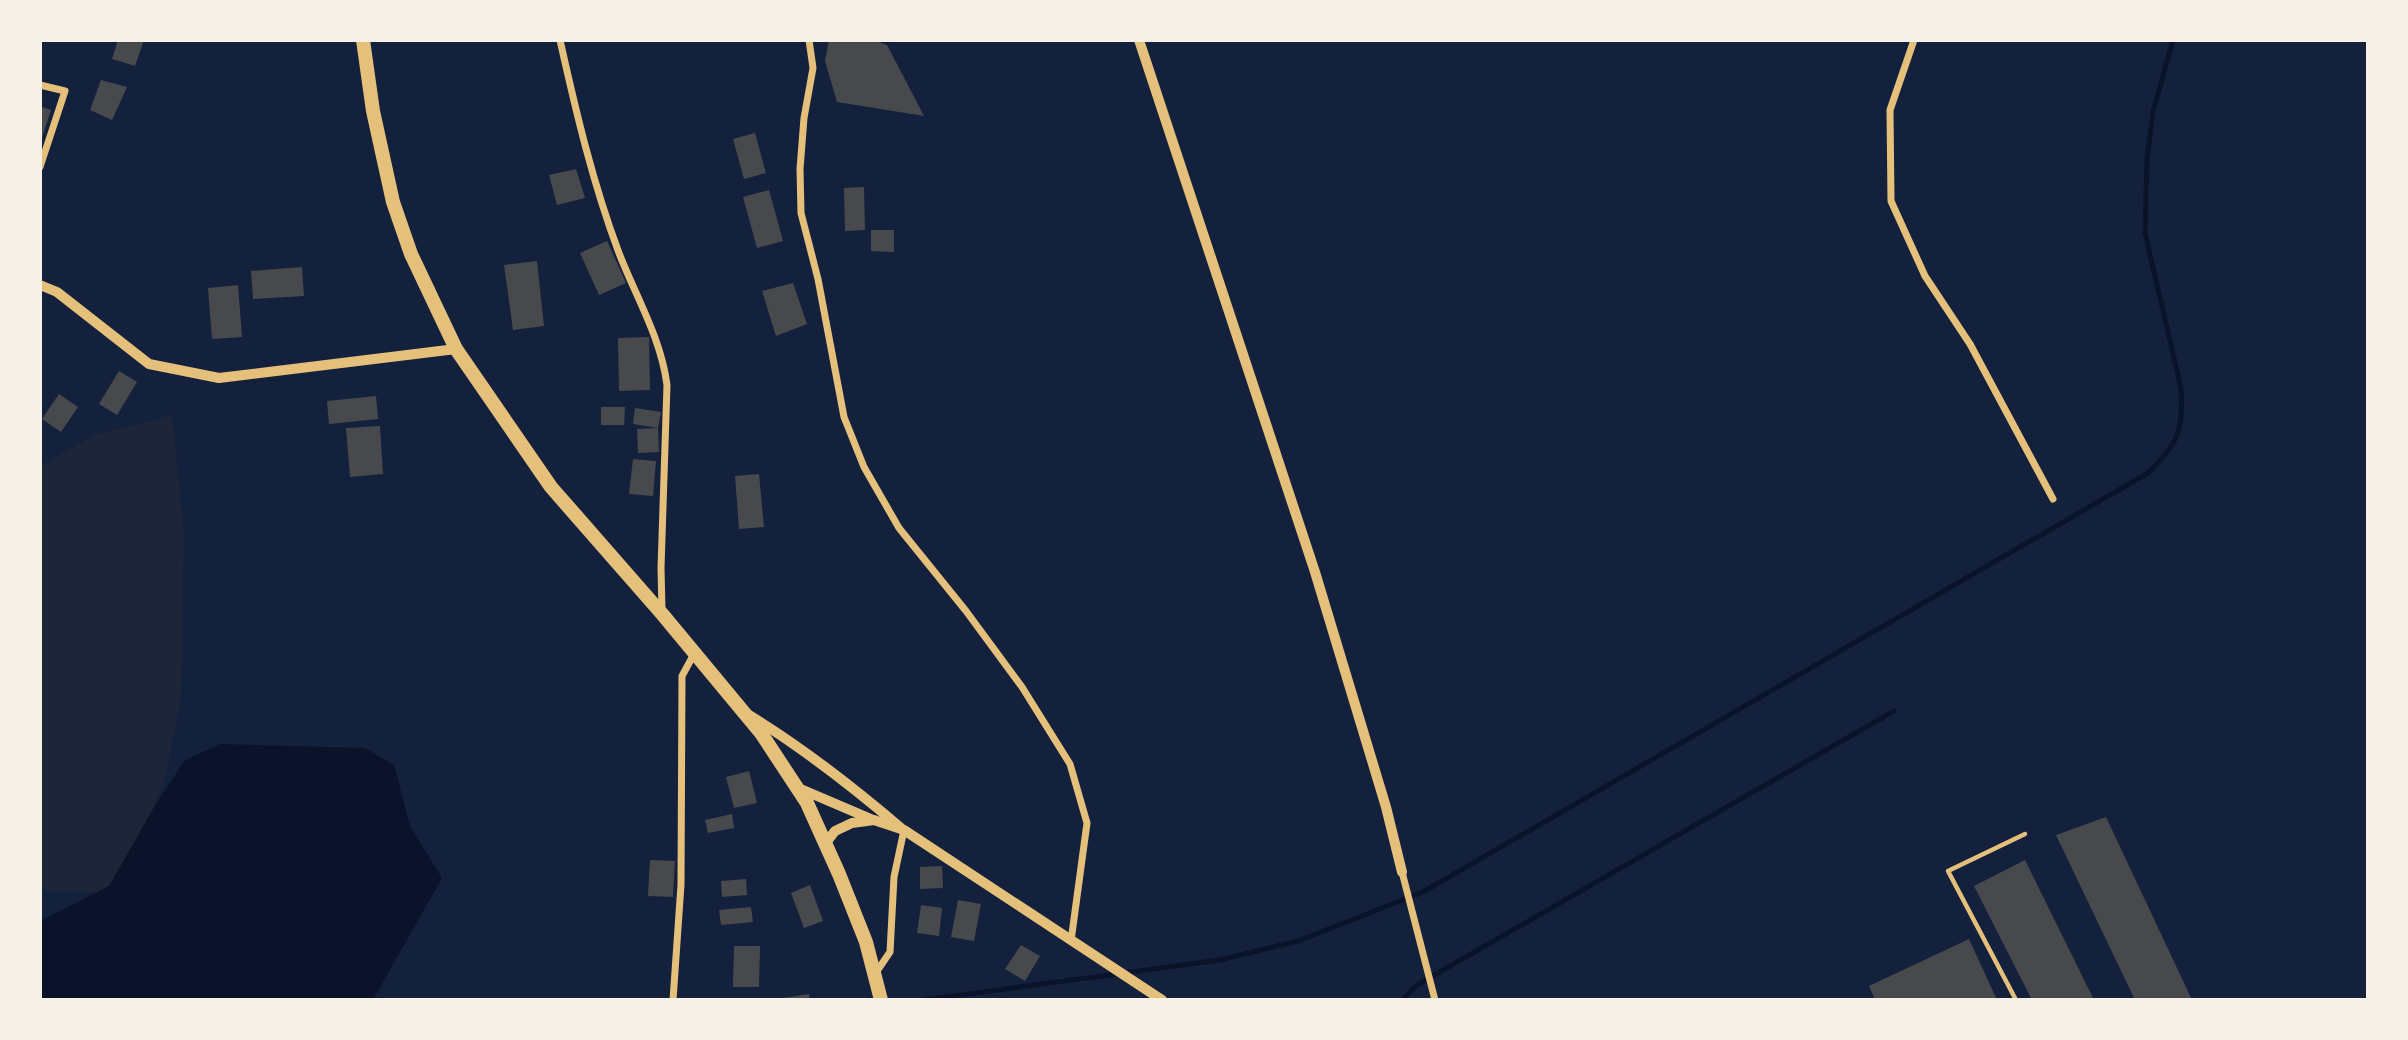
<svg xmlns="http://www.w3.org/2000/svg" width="2408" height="1040" font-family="'Fira Sans',sans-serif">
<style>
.green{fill:#1d2539}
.water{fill:#0b132b}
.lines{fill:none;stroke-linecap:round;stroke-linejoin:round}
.stream{stroke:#0b132b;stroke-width:5}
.building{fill:#48494c}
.service{stroke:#e5c07b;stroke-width:4.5}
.minor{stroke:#e5c07b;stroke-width:7}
.tertiary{stroke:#e5c07b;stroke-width:10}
.primary{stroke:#e5c07b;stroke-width:14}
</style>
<rect width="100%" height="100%" fill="#14213d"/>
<!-- green -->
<polygon class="green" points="172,415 184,533 181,698 164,782 122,882 95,893 40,891 40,466 95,435"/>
<!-- water -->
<polygon class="water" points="220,744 365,748 394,765 410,826 442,878 373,1000 40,1000 40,921 109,886 157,802 185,760"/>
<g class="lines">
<!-- stream -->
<g class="stream">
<path d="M924 1000 1220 960 1298 941 1423 892 2148 473C2178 444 2184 430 2181 388L2145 233 2147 159 2153 112 2173 40"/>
<polyline points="1402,1000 1417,985 1894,711"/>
</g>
</g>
<!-- building -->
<g class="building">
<polygon points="118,40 144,40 135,66 112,59"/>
<polygon points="829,40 873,40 887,45 924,116 837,102 825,61"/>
<polygon points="101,80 127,87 112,120 90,110"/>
<polygon points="40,106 51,110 41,141 40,141"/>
<polygon points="755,133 766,173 744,179 733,139"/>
<polygon points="576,169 585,198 557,205 549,175"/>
<polygon points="864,187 865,230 845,231 844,188"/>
<polygon points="769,190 783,241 757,248 743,197"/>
<polygon points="871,230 894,230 894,252 871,251"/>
<polygon points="607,241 626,283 599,295 580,253"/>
<polygon points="537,261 544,326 513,330 504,265"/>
<polygon points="302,267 304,296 253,299 251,271"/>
<polygon points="793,283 807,324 776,336 762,291"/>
<polygon points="238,285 242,337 212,339 208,288"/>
<polygon points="649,337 650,390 619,391 618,338"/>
<polygon points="119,371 137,382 117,415 99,404"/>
<polygon points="59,394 78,407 61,432 42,419"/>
<polygon points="376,396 378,419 329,424 327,401"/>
<polygon points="601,407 625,407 624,425 601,425"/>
<polygon points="635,408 661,412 658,428 633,424"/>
<polygon points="380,426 383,474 350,477 346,428"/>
<polygon points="658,428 659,452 638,453 637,429"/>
<polygon points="633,459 656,461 653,496 629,494"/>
<polygon points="759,474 764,527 739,529 735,476"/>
<polygon points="749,771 757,803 734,808 726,777"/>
<polygon points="732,814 734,828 708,833 705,820"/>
<polygon points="2106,817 2192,1000 2135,1000 2056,835"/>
<polygon points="650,860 675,861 673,897 648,896"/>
<polygon points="2025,860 2094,1000 2032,1000 1974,886"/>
<polygon points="942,866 943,888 920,889 920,867"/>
<polygon points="746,879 747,895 722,897 721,881"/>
<polygon points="810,885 823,921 804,928 791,893"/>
<polygon points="958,900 981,904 974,941 951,937"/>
<polygon points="921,905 942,908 939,936 917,933"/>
<polygon points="751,907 753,922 721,925 719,910"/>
<polygon points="1969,939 1997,1000 1875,1000 1869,986"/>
<polygon points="1021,945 1040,956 1025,981 1005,969"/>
<polygon points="734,946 760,946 759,987 733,987"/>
<polygon points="809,994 810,1000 782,1000 782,998"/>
</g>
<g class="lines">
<!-- service -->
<polyline class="service" points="2016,1000 1948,871 2025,834"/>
<!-- minor -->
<g class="minor">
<path d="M560 40C576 112 593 184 619 253 636 297 661 338 667 385L661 568 662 610"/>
<polyline points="809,40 813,68 804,118 800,169 801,213 818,279 844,417 864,467 899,528 966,611 1022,687 1070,764 1087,823 1071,941"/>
<polyline points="1914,40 1890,110 1891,201 1925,276 1970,344 2053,499"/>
<polyline points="40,85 65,91 40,167"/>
<polyline points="1402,872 1435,1000"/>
<polyline points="875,974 890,952 894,877 904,830"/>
<polyline points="673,1000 681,885 682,676 694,654"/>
</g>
<!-- tertiary -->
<g class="tertiary">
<polyline points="1139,40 1315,572 1386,807 1402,872"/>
<polyline points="40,285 57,292 149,364 219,378 456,349"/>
<path d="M749 715C803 748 853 787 901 828"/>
<polyline points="796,787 871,819"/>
<polyline points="825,844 835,831 852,823 874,820 904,830 1162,1000"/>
</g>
<!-- primary -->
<polyline class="primary" points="363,40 373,111 393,202 411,254 456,349 551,487 663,615 761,733 807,803 839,874 866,942 881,1000"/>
</g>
<!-- border -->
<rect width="2408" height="1040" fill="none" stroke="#f6f1e7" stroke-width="84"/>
</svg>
